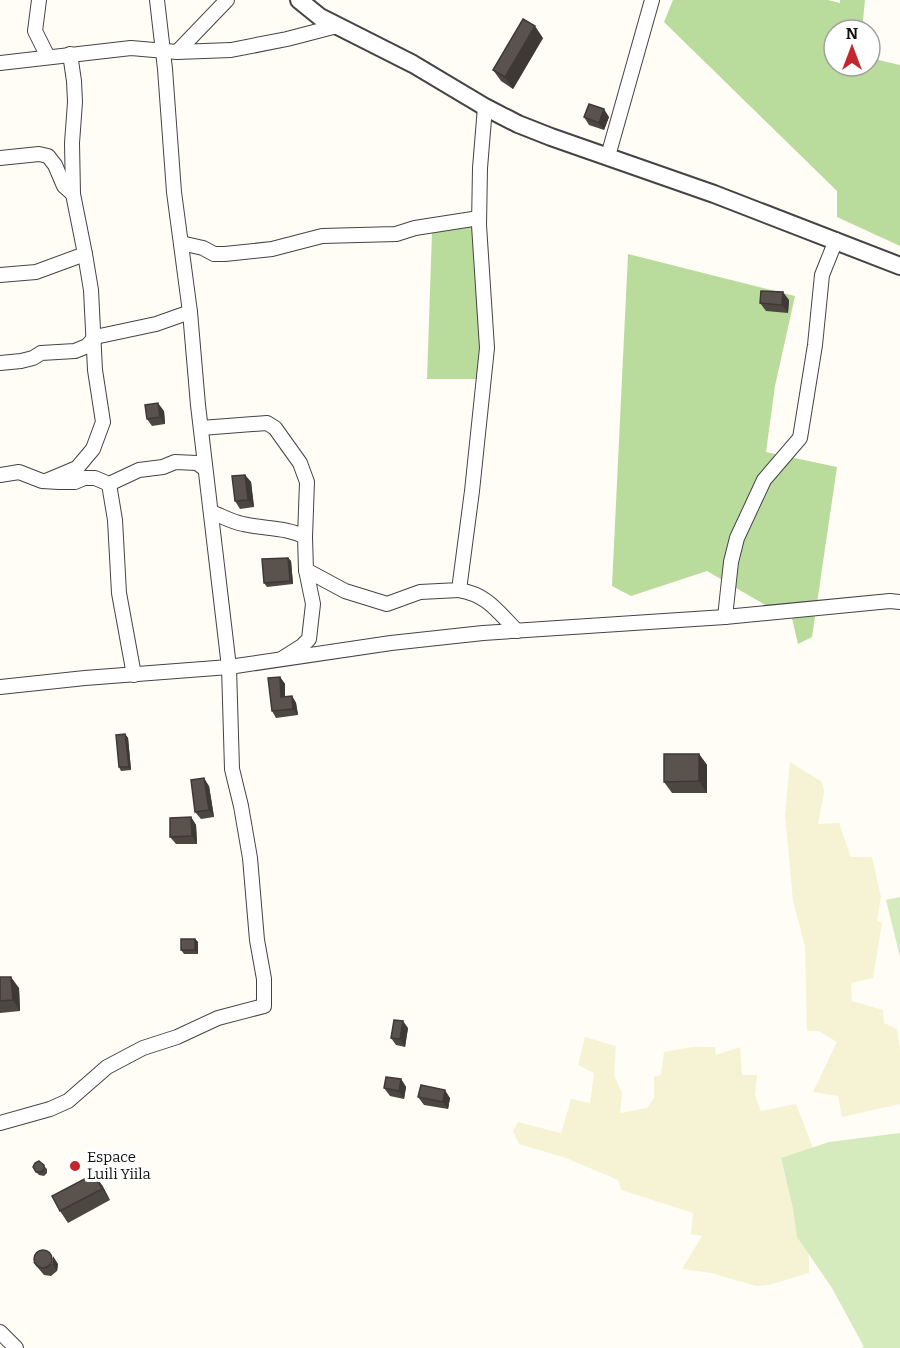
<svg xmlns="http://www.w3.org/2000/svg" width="900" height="1348" font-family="Bitter,serif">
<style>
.farmland{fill:#f6f3d4}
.green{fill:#d5ebbd}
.forest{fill:#b9dc9c}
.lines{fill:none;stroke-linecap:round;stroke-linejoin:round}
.minor-casing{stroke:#444;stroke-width:16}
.tertiary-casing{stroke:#444;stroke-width:20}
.minor{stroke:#fff;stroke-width:14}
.tertiary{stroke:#fff;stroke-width:16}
.wall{fill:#4d4742}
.shaded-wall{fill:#3f3936}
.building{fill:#5a524d;stroke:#3f3936;stroke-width:1.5}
.poi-dot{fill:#c4262e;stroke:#fff;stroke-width:2}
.labels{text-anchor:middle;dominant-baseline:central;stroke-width:6;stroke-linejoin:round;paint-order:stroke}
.poi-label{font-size:15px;fill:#111;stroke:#fff;text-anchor:start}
</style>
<rect width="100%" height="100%" fill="#fffdf5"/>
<!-- farmland -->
<g class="farmland">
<polygon points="790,762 822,782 824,792 818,824 839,823 851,857 872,857 881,897 877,921 882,923 873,978 851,983 852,1001 883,1010 884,1023 897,1029 900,1050 900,1104 842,1117 838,1096 813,1092 837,1042 819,1031 807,1031 805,946 793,901 785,815"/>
<polygon points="585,1037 616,1046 614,1075 622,1093 620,1113 647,1108 654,1098 654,1077 661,1074 664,1052 692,1047 715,1047 716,1055 740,1047 742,1075 757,1075 755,1095 761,1111 796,1104 813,1148 781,1159 793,1209 798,1237 809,1254 809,1273 769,1285 756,1286 711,1273 682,1269 702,1236 691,1234 693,1213 621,1190 618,1180 566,1158 519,1144 513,1131 518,1122 561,1133 571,1099 590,1103 594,1073 578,1065"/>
</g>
<!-- green -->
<g class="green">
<polygon points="900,897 900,957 886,900"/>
<polygon points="900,1133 900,1348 861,1348 864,1347 832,1288 797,1237 793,1209 781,1158 829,1142"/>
</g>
<!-- forest -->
<g class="forest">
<polygon points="673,0 828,0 840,3 840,0 865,0 862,30 834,30 834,66 870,66 870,58 900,65 900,246 837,217 837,191 664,22"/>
<polygon points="478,225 483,379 427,379 432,233"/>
<polygon points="628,254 795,296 775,386 766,452 837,467 812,637 798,644 790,610 774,610 707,571 631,596 612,586"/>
</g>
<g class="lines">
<!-- minor casing -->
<g class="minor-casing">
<g id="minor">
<polyline points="39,0 35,31 48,57"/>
<polyline points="177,52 227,0"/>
<polyline points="0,63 131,48 177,52 231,50 287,39 337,26"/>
<polyline points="608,156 652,0"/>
<polyline points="0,158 39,154 48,156 55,165 64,186 73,194"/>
<polyline points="181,243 203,248 214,254 225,254 272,249 322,236 396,234 415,228 479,218"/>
<polyline points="0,275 36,272 85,254 73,194 72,143 75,102 74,81 70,54"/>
<polyline points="0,363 21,361 33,358 41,353 75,351 87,346 95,337 156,324 190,312"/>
<polyline points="201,428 267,423 275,428 300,463 307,482 305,537"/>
<polyline points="0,475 19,472 42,481 59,482 75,482 84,478 95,478 109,484 139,470 163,467 175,462 197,463 205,469"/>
<polyline points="46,481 77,468 93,449 103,422 95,370 91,290 85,254"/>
<polyline points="109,484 115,520 119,593 134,675"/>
<path d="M211 512C222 516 232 522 243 524 264 529 286 527 305 537L306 570 345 591 387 604 420 592 459 590 472 491 487 348 479 225 480 168 485 107"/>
<path d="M459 590C488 595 497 611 517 631"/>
<polyline points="725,617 731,562 737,538 764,480 800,438 815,345 822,275 836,240"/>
<polyline points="283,658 302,646 309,639 313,604 306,570"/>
<polyline points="0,687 85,678 229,667 391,643 483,633 725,617 890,601 900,602"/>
<polyline points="0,1123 50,1109 68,1101 107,1067 143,1048 177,1037 218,1018 264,1006 264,979 257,940 250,858 241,806 232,769 229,667 198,405 190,312 174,192 165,69 157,0"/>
<polyline points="0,1332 16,1348"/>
</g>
</g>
<!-- tertiary casing -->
<g class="tertiary-casing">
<polyline id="tertiary" points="299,0 320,17 413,64 485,107 518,124 551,137 714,194 900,266"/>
</g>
<!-- minor -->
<use href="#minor" class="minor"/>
<!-- tertiary -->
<use href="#tertiary" class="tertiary"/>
</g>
<!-- wall -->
<g class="wall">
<polygon points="543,38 513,89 501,81 493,70"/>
<polygon points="584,117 609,117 604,130 589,125"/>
<polygon points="789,300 788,313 766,311 760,303"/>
<polygon points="164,411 165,424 152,426 147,419"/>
<polygon points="245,475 251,482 254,507 240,509 235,501"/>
<polygon points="288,558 291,561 293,584 267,587 264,583"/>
<polygon points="280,677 285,684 285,697 292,696 296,703 298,715 276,718 272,711"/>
<polygon points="125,734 128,738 131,770 121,771 119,767"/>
<polygon points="699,754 707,765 707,793 672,793 664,782"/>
<polygon points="209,786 214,817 201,819 195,812"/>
<polygon points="191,817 196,825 197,844 176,844 170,837"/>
<polygon points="195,939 198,942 198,954 184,954 181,950"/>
<polygon points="0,977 19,988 20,1011 0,1013"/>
<polygon points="408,1028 405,1047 396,1045 391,1038"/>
<polygon points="401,1079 406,1087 404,1099 390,1096 384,1088"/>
<polygon points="418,1097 450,1098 448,1109 424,1105"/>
<polygon points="39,1161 47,1169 47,1173 44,1176 39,1175 36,1172"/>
<polygon points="102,1185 110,1200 68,1223 60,1211"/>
<polygon points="33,1262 58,1264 57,1271 51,1276 44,1275"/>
</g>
<!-- shaded-wall -->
<g class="shaded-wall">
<polygon points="535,26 543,38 513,89 505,77"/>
<polygon points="604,109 609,117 604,130 599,123"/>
<polygon points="783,292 789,300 788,313 782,305"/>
<polygon points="158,403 164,411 165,424 160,417"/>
<polygon points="245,475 251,482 254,507 248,500"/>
<polygon points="288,558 291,561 293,584 290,581"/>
<polygon points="280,677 285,684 285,704 281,697"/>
<polygon points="292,696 296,703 298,715 293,709"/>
<polygon points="125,734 128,738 131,770 129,767"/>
<polygon points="699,754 707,765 707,793 699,781"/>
<polygon points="204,778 209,786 214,817 209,810"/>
<polygon points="191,817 196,825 197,844 192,836"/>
<polygon points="195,939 198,942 198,954 195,950"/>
<polygon points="11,977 19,988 20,1011 13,1000"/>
<polygon points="403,1021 408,1028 405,1047 400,1039"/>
<polygon points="401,1079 406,1087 404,1099 399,1091"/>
<polygon points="445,1090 450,1098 448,1109 443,1102"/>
<polygon points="94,1174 102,1185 110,1200 102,1189"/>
<polygon points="53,1256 58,1264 57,1271 52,1263"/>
</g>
<!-- building -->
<g class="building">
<polygon points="523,19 535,26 505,77 493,70"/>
<polygon points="589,104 604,109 599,123 584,117"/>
<polygon points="761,291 783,292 782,305 760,303"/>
<polygon points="158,403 160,417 147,419 145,405"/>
<polygon points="245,475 248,500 235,501 232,476"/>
<polygon points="288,558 290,581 264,583 262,559"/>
<polygon points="280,677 281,697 292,696 293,709 272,711 268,678"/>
<polygon points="125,734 129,767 119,767 116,735"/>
<polygon points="664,754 699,754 699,781 664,782"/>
<polygon points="204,778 209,810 195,812 191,780"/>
<polygon points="191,817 192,836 170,837 170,818"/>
<rect x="181" y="939" width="14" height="11"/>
<polygon points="0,977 11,977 13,1000 0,1001"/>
<polygon points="394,1020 403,1021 400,1039 391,1038"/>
<polygon points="386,1077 401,1079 399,1091 384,1088"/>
<polygon points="421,1085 445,1090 443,1102 418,1097"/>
<polygon points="39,1161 44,1165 44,1169 41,1172 36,1172 33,1167 35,1163"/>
<polygon points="94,1174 102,1189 60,1211 52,1196"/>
<circle cx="43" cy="1259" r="9"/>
</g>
<!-- markers -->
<circle class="poi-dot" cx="75" cy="1166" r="6"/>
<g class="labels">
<!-- poi labels -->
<g class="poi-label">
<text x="87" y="1157">Espace<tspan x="87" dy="17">Luili Yiila</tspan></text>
</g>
</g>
<!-- north arrow -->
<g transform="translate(852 48)"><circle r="28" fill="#ffffff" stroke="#a0a0a0" stroke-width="1.5"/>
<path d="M0-4.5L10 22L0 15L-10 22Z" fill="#c4262e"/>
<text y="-9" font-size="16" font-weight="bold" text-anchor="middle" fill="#111111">N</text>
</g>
</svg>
